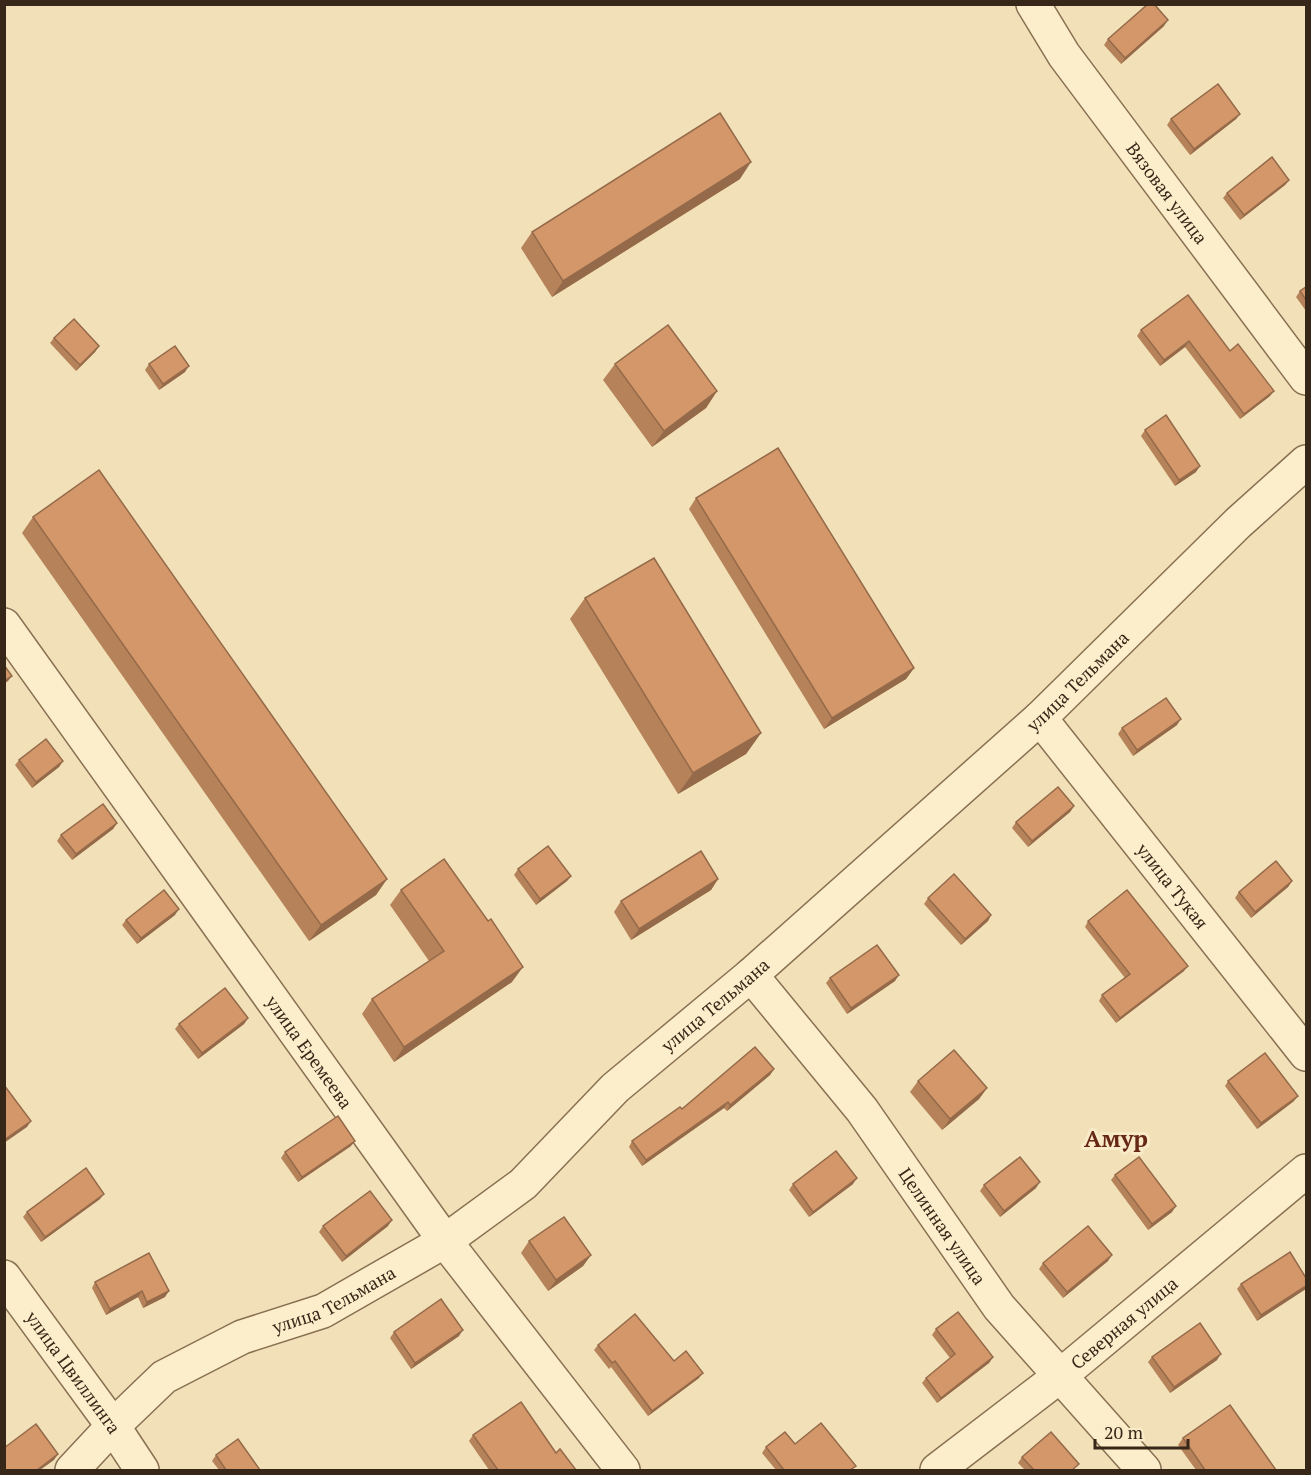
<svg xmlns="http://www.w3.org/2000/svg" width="1311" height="1475" font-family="'PT Serif',serif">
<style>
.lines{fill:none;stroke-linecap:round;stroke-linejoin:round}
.minor-casing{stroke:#897052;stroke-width:36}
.minor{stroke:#fceecb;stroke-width:33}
.wall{fill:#b6825a}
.shaded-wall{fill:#946a4a}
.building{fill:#d49769;stroke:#946a4a;stroke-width:1.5}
.labels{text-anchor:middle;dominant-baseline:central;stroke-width:6;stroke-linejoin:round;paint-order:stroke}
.street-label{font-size:18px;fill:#362718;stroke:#f9ebc8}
.district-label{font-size:24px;font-weight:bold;fill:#662714;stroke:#f9ebc8}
</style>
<rect width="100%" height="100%" fill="#f2e1b8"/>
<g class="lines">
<!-- minor casing -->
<g class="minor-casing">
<g id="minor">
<path id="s1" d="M1033 4 1064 55 1306 378"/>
<path id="s2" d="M4 625 445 1241 623 1470"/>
<path id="s3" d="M1040 718 1306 1054"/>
<path id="s4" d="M751 975 862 1110 999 1307 1144 1470"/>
<path id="s5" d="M4 1277 113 1426 142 1470"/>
<path id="s6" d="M72 1470 113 1426 164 1377 242 1337 323 1311 445 1241 523 1184 615 1088 751 975 1040 718 1238 523 1306 462"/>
<path id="s7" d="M937 1470 1060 1376 1306 1171"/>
</g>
</g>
<!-- minor -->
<use href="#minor" class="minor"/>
</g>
<!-- wall -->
<g class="wall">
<polygon points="1164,26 1121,64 1104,45 1108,39"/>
<polygon points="1240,114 1236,119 1190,155 1167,125 1171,119"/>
<polygon points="740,179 552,297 521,248 532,232"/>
<polygon points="1289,180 1285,185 1240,220 1223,198 1227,193"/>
<polygon points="1306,287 1306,311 1296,297 1300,291"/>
<polygon points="1141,330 1230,351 1270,396 1240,419 1185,347 1160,366 1137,336"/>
<polygon points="54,338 99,346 95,352 76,371 50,343"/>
<polygon points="149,364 185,372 159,390 145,370"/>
<polygon points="615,364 717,391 706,408 652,447 603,380"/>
<polygon points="1145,430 1196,472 1175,486 1141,436"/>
<polygon points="696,498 914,668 906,679 824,729 689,509"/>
<polygon points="33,517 387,879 376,895 309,941 22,533"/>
<polygon points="585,598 761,733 746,754 678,794 570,619"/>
<polygon points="1177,725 1133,756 1118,734 1122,728"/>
<polygon points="19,760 63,761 59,767 32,788 15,765"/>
<polygon points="1074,806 1070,812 1028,847 1012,828 1016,822"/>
<polygon points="117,823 113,829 72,860 57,841 61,835"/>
<polygon points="518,869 571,876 567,881 536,905 514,875"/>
<polygon points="718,879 711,890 631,940 614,912 621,901"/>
<polygon points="1292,881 1288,887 1251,918 1235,898 1239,892"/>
<polygon points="401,890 512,982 394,1062 362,1014 372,999 429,961 390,905"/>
<polygon points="928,898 991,915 988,921 961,945 924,904"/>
<polygon points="175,915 137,944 122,925 126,920"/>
<polygon points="1088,921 1184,971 1116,1023 1099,1001 1102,995 1125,978 1085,927"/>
<polygon points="830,978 895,981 847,1014 826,983"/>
<polygon points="248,1018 244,1024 198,1059 175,1029 179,1024"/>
<polygon points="774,1069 770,1075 727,1111 724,1108 642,1166 629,1147 632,1141 682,1109"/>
<polygon points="918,1081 987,1088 979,1099 942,1130 910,1092"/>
<polygon points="1228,1081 1294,1101 1257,1129 1225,1086"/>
<polygon points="351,1146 298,1182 281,1158 285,1152"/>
<polygon points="1115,1175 1172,1212 1148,1230 1111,1180"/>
<polygon points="793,1184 853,1184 809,1217 789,1190"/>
<polygon points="984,1185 1036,1188 1000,1217 980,1191"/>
<polygon points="100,1199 41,1242 23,1217 27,1212"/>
<polygon points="323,1226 388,1226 342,1262 319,1232"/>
<polygon points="529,1241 591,1255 583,1266 548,1291 521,1253"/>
<polygon points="1108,1261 1063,1298 1039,1269 1043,1263"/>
<polygon points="1306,1278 1257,1321 1237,1289 1241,1284"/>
<polygon points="95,1282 165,1297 143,1308 138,1297 106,1315 92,1288"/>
<polygon points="936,1329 993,1357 989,1363 937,1403 922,1383 926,1378 950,1358 932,1335"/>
<polygon points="394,1332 459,1336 411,1369 390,1338"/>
<polygon points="598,1345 674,1361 699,1378 648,1416 611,1367 609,1369 594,1350"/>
<polygon points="1152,1357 1217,1360 1170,1393 1148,1362"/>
<polygon points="473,1435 556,1453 576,1470 489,1470 469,1441"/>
<polygon points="1183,1438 1276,1470 1196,1470 1178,1445"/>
<polygon points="795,1444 853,1470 776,1470 762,1453 766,1447"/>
<polygon points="216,1455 260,1470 219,1470 212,1461"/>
<polygon points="1022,1457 1074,1470 1025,1470 1018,1463"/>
</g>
<!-- shaded-wall -->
<g class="shaded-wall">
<polygon points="1168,20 1164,26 1121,64 1125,58"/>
<polygon points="1240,114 1236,119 1190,155 1194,149"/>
<polygon points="751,162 740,179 552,297 563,281"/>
<polygon points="1289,180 1285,185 1240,220 1244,215"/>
<polygon points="1189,341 1185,347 1160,366 1164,360"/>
<polygon points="99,346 95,352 76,371 80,365"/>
<polygon points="189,366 185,372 159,390 163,384"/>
<polygon points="717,391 706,408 652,447 664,431"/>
<polygon points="1274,391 1270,396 1240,419 1244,414"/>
<polygon points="1200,466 1196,472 1175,486 1179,480"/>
<polygon points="914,668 906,679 824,729 832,718"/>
<polygon points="12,676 8,681 4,684 4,681"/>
<polygon points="1181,719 1177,725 1133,756 1137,750"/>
<polygon points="761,733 746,754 678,794 693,773"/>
<polygon points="63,761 59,767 32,788 36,782"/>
<polygon points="1074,806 1070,812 1028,847 1032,841"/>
<polygon points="117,823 113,829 72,860 76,854"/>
<polygon points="571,876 567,881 536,905 540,899"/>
<polygon points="387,879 376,895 309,941 321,925"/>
<polygon points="718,879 711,890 631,940 639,929"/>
<polygon points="1292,881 1288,887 1251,918 1255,912"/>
<polygon points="179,909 175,915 137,944 141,938"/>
<polygon points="991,915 988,921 961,945 965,939"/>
<polygon points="1188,966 1184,971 1116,1023 1120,1018"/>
<polygon points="523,967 512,982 394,1062 404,1047"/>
<polygon points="899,975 895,981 847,1014 851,1008"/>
<polygon points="248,1018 244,1024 198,1059 202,1053"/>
<polygon points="774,1069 770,1075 727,1111 730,1105"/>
<polygon points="987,1088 979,1099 942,1130 950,1119"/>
<polygon points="1298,1096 1294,1101 1257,1129 1261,1123"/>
<polygon points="728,1102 724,1108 642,1166 646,1160"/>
<polygon points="31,1121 27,1127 4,1143 4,1140"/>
<polygon points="355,1141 351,1146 298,1182 302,1177"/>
<polygon points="857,1178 853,1184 809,1217 813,1212"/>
<polygon points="1040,1182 1036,1188 1000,1217 1004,1211"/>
<polygon points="104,1194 100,1199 41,1242 45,1237"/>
<polygon points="1176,1206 1172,1212 1148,1230 1152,1224"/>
<polygon points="392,1220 388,1226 342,1262 346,1256"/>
<polygon points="591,1255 583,1266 548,1291 556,1280"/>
<polygon points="1112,1255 1108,1261 1063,1298 1067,1292"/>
<polygon points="1306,1286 1306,1289 1257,1321 1261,1315"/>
<polygon points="142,1291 138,1297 106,1315 110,1309"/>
<polygon points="169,1291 165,1297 143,1308 147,1302"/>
<polygon points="463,1330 459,1336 411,1369 415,1363"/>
<polygon points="1221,1354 1217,1360 1170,1393 1174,1387"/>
<polygon points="993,1357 989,1363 937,1403 941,1398"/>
<polygon points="703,1373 699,1378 648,1416 652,1411"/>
<polygon points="58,1454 54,1460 40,1470 37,1470"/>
</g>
<!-- building -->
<g class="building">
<polygon points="1148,4 1154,4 1168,20 1125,58 1108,39"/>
<polygon points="1218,84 1240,114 1194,149 1171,119"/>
<polygon points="720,113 751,162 563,281 532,232"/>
<polygon points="1272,157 1289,180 1244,215 1227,193"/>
<polygon points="1306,287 1306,300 1300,291"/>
<polygon points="1188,295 1230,351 1238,344 1274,391 1244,414 1189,341 1164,360 1141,330"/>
<polygon points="74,319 99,346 80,365 54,338"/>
<polygon points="668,325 717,391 664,431 615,364"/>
<polygon points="175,346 189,366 163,384 149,364"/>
<polygon points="1166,415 1200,466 1179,480 1145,430"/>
<polygon points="778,448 914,668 832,718 696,498"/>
<polygon points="99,470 387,879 321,925 33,517"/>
<polygon points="654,558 761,733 693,773 585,598"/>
<polygon points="4,665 12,676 4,681"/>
<polygon points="1166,698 1181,719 1137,750 1122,728"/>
<polygon points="46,739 63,761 36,782 19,760"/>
<polygon points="1058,787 1074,806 1032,841 1016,822"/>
<polygon points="103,804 117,823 76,854 61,835"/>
<polygon points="548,846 571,876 540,899 518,869"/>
<polygon points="701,851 718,879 639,929 621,901"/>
<polygon points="444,859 488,921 491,919 523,967 404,1047 372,999 444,951 401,890"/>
<polygon points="1276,861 1292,881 1255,912 1239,892"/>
<polygon points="954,874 991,915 965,939 928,898"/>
<polygon points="164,890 179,909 141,938 126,920"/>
<polygon points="1127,890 1188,966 1120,1018 1102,995 1130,974 1088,921"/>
<polygon points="877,945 899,975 851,1008 830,978"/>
<polygon points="225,988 248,1018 202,1053 179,1024"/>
<polygon points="755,1047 774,1069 730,1105 728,1102 646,1160 632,1141 680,1107 682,1109"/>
<polygon points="954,1050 987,1088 950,1119 918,1081"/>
<polygon points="1265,1053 1298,1096 1261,1123 1228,1081"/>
<polygon points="4,1085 31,1121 4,1140"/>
<polygon points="338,1116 355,1141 302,1177 285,1152"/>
<polygon points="836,1151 857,1178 813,1212 793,1184"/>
<polygon points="1020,1157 1040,1182 1004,1211 984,1185"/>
<polygon points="1139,1157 1176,1206 1152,1224 1115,1175"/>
<polygon points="86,1168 104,1194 45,1237 27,1212"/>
<polygon points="370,1191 392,1220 346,1256 323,1226"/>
<polygon points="564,1217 591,1255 556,1280 529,1241"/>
<polygon points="1088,1226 1112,1255 1067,1292 1043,1263"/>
<polygon points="1290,1252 1306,1278 1306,1286 1261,1315 1241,1284"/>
<polygon points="149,1253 169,1291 147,1302 142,1291 110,1309 95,1282"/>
<polygon points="441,1299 463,1330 415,1363 394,1332"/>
<polygon points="958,1312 993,1357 941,1398 926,1378 955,1354 936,1329"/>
<polygon points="635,1314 674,1361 686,1351 703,1373 652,1411 615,1361 612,1363 598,1345"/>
<polygon points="1200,1323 1221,1354 1174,1387 1152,1357"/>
<polygon points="521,1402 556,1453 560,1449 576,1470 498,1470 473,1435"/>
<polygon points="1230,1405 1276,1470 1205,1470 1183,1438"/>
<polygon points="821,1423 856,1466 850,1470 784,1470 766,1447 785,1432 795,1444"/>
<polygon points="36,1424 58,1454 37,1470 4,1470 4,1448"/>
<polygon points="1051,1432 1079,1464 1072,1470 1034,1470 1022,1457"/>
<polygon points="238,1439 260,1470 226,1470 216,1455"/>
</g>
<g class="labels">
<!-- street labels -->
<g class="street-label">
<text stroke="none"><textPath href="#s1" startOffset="232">Вязовая улица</textPath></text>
<text stroke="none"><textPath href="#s6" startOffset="1290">улица Тельмана</textPath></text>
<text stroke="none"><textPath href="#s3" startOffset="214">улица Тукая</textPath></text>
<text stroke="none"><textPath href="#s6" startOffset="804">улица Тельмана</textPath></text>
<text stroke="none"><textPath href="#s2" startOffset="525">улица Еремеева</textPath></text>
<text stroke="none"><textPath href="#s4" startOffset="316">Целинная улица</textPath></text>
<text stroke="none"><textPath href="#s6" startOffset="318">улица Тельмана</textPath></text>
<text stroke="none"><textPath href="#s7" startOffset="238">Северная улица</textPath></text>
<text stroke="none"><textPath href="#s5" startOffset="118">улица Цвиллинга</textPath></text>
</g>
<!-- district labels -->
<g class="district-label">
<text x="1116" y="1138">Амур</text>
</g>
</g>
<!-- border -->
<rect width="1311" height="1475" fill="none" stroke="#362718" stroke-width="12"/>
<!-- scale -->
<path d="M1095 1439v9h93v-9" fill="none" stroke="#362718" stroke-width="3"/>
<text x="1104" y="1439" font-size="18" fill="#362718" stroke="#f9ebc8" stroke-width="4.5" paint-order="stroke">20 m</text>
</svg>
